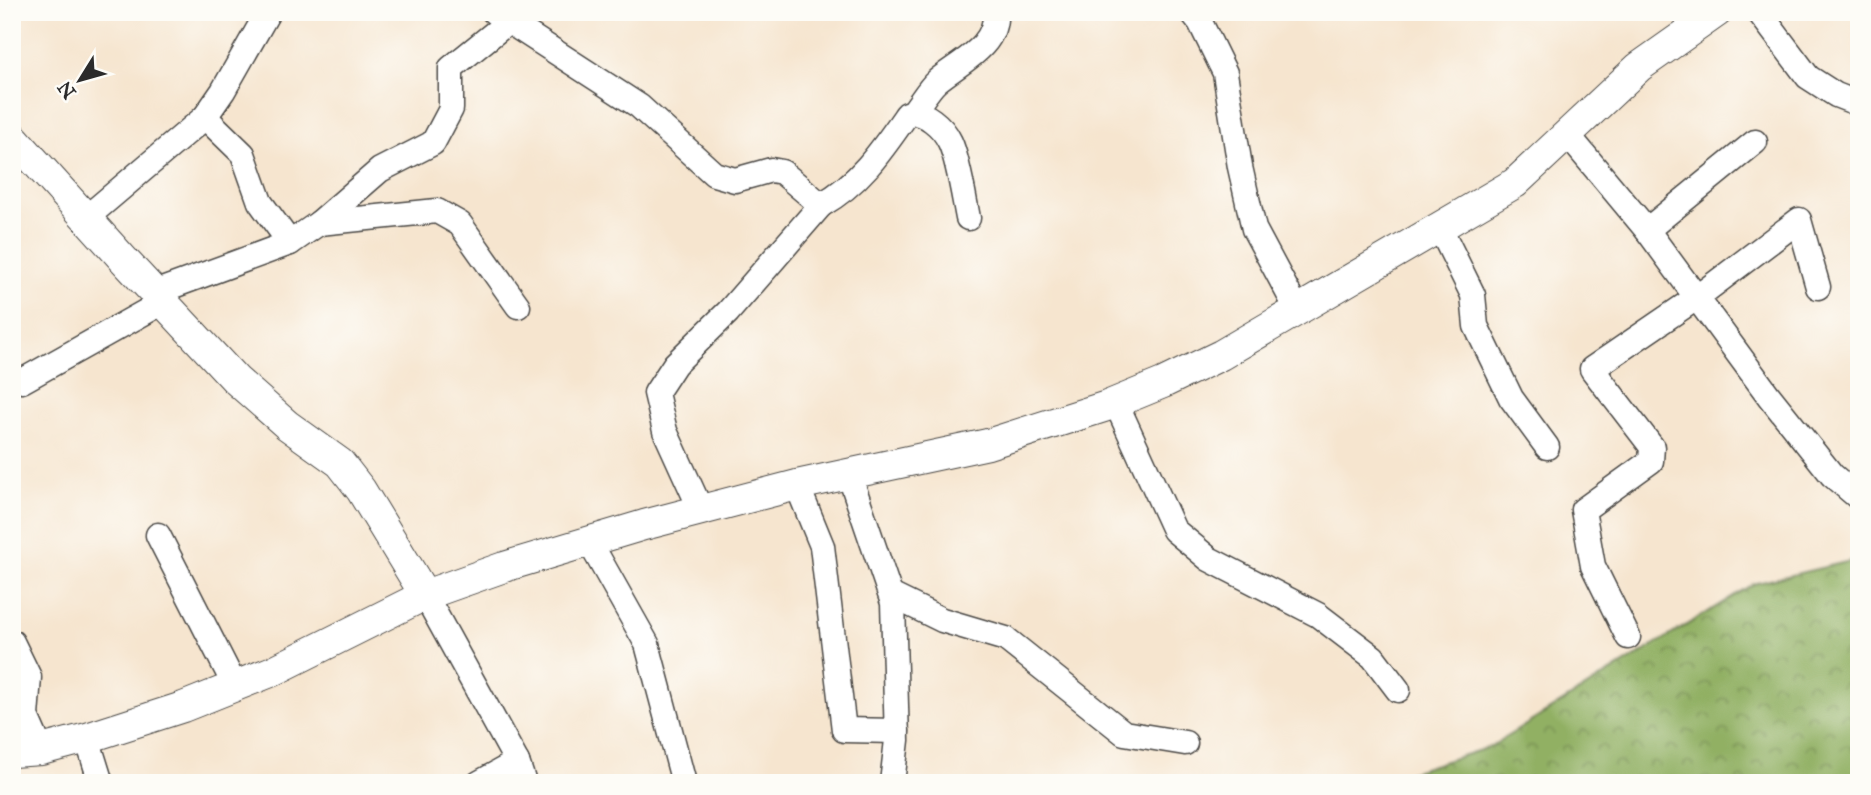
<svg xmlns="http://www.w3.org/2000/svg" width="1871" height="795" font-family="'IM FELL Great Primer',serif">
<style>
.forest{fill:url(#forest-crowns);stroke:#5e6e47;stroke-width:2}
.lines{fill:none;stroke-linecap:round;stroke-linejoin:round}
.minor-casing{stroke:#494744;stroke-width:27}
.tertiary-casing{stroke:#494744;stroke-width:32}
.minor{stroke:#fff;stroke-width:24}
.tertiary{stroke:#fff;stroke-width:30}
</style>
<defs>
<pattern id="forest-crowns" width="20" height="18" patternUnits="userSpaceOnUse" patternTransform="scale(1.75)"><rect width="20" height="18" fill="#91b063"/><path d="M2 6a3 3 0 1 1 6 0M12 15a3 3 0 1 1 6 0" fill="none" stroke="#778f52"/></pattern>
</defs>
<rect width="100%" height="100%" fill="#fdfcf7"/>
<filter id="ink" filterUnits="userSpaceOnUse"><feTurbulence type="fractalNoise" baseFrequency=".0143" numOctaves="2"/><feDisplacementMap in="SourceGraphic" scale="14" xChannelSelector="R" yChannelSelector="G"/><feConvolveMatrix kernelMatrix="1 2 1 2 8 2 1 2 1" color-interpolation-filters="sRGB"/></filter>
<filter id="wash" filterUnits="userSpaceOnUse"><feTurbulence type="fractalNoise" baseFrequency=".00686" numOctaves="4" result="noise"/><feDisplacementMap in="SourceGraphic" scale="28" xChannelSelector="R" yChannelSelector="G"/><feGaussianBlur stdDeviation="1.57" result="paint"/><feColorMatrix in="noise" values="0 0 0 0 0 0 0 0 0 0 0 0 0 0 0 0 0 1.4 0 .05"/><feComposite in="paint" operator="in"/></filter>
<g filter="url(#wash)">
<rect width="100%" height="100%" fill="#f6e5cf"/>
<!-- forest -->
<polygon class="forest" points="1859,559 1859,783 1376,783 1490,747 1753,584"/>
</g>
<g filter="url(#ink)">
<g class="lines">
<!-- minor casing -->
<g class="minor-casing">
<g id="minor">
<path d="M494 12 639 106 714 174 735 180 771 170 782 172 821 205C860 183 882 150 907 114 924 109 943 127 950 142 958 159 964 198 968 218"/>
<polyline points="1192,12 1200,22 1225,73 1240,167 1254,229 1298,311"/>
<polyline points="1759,12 1808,77 1836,95 1859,104"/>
<path d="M913 112C921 102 928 89 937 81 960 62 998 46 995 12"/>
<polyline points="205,117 243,154 260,202 290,243"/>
<polyline points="1567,134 1647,230 1769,396 1832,475 1859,498"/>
<polyline points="86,218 205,117 223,91 268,12"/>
<polyline points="319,223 437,211 460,224 518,306"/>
<polyline points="1440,228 1473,295 1476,326 1511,398 1547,447"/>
<polyline points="1647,230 1755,142"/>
<polyline points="154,293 290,243 319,223 380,170 433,143 451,109 451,68 508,22"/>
<polyline points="22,381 163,302"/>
<polyline points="1116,403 1174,530 1209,559 1318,615 1373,657 1398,690"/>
<polyline points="849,474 893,603 897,740 892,783"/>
<polyline points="797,485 822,546 844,730 897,731"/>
<polyline points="701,510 665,431 656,393 675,364 728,312 821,205"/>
<polyline points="158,535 235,686"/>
<polyline points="589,541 647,644 684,783"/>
<polyline points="425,595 517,762 479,783"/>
<polyline points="891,595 942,620 1006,639 1124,733 1185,743"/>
<polyline points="1628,637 1593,566 1583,510 1651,461 1652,447 1592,369 1696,298 1799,220 1818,287"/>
<polyline points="12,642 29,677 26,716 41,750"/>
<polyline points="87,738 101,783"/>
<polyline points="517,762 524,783"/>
</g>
</g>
<!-- tertiary casing -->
<g class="tertiary-casing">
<g id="tertiary">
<polyline points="12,136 124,260 236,380 287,425 340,463 361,490 425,595"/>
<polyline points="12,752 41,750 87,738 183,707 273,671 425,595 504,567 644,525 797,485 988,444 1107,406 1163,383 1221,355 1515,183 1639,67 1717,12"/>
</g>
</g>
<!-- minor -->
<use href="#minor" class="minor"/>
<!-- tertiary -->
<use href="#tertiary" class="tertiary"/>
</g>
</g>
<!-- margin -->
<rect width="1871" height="795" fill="none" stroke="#fdfcf7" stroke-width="42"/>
<!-- north arrow -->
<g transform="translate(80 80) rotate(233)" stroke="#fdfcf7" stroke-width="5" paint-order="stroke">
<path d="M0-5L12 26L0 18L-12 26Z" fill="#2b2b2b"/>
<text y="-10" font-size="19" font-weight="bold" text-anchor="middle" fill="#2b2b2b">N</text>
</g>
</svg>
